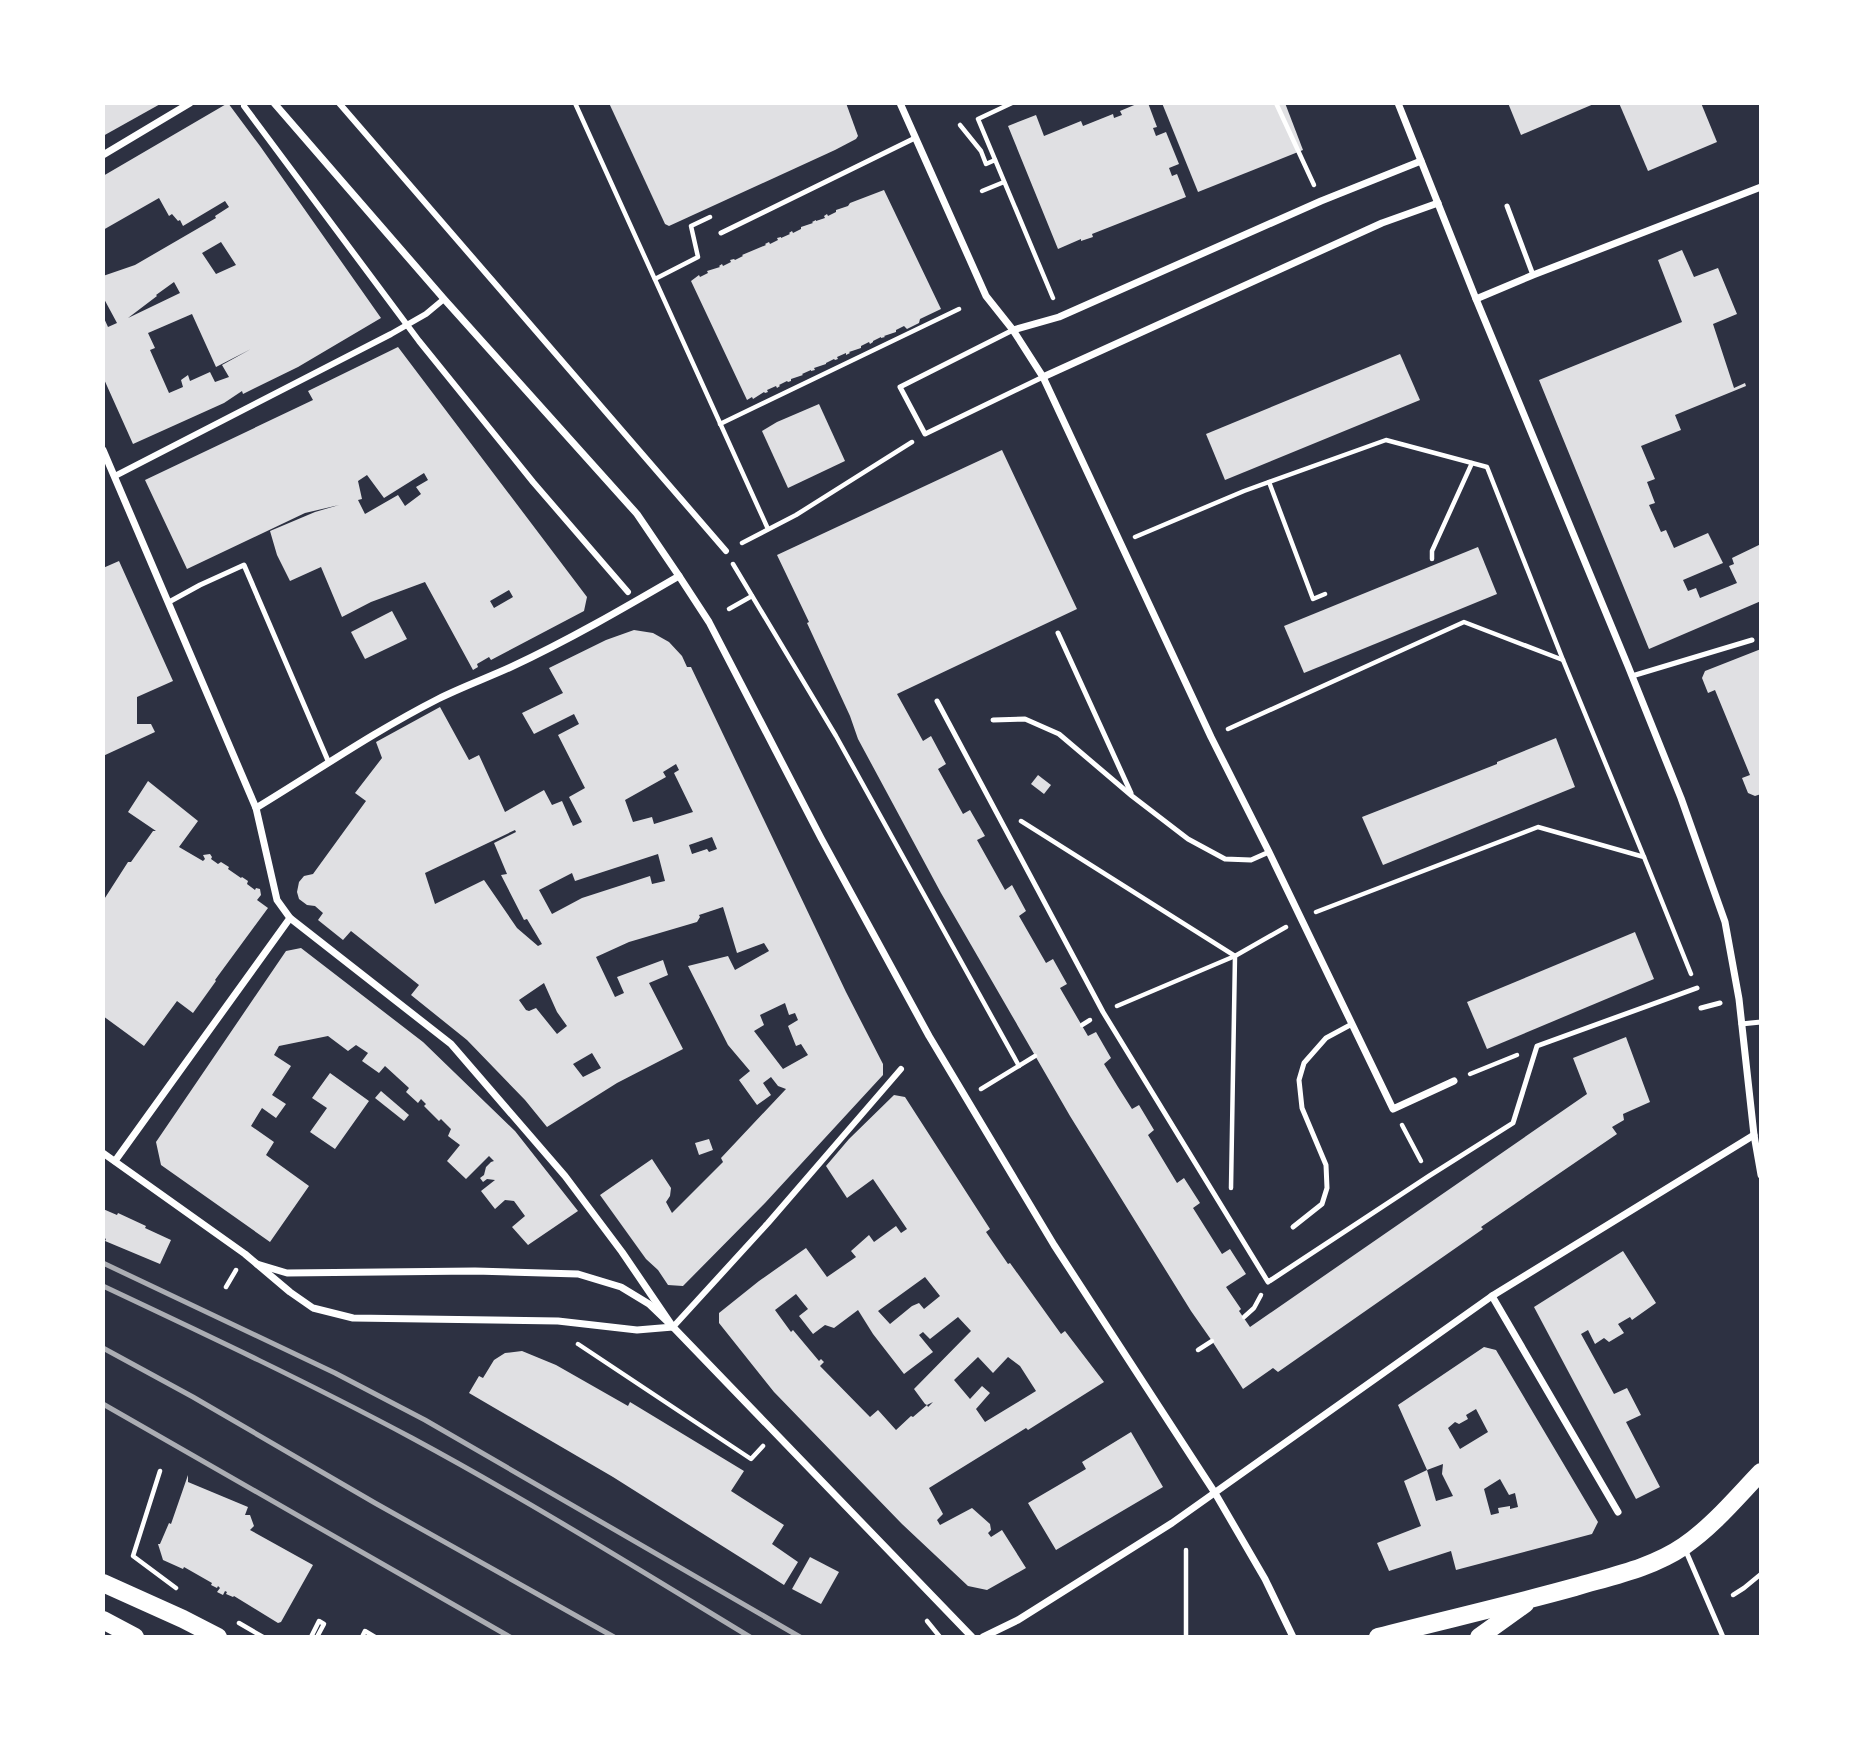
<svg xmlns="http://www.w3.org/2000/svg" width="1864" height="1740" font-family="'Nunito Sans',sans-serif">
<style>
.building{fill:#e0e0e3;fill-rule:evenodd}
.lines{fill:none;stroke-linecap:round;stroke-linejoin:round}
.path{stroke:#fff;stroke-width:4.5}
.service{stroke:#fff;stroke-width:5}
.pedestrian{stroke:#fff;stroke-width:6}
.minor{stroke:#fff;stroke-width:7}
.primary{stroke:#fff;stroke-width:18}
.rail{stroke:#abadb3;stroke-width:5}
</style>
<rect width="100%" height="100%" fill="#2d3142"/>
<!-- building -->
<g class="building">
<polygon points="103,103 162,103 103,136"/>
<path d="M228 103 260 146 381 318 298 367 243 394 242 391 224 403 133 444 103 377V316L108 327 117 323 103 297V276L135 265 216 218 215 216 229 207 225 201 183 226 180 220 178 221 172 214 169 216 159 198 103 230V176ZM221 242 236 265 216 274 202 253ZM174 282 180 293 128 318 157 296 156 295ZM192 314 216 367 251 349 222 365 229 377 215 382 210 372 190 381 188 375 181 380 183 387 169 393 150 350 155 348 148 333Z"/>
<polygon points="609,103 846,103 858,136 856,139 835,150 669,226 665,224"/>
<polygon points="1139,103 1148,103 1157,127 1153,128 1156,136 1166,132 1179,164 1169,168 1172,176 1177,174 1186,197 1092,234 1093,237 1081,241 1081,239 1058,249 1008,126 1036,115 1044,136 1081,121 1083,126 1113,114 1114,118 1122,115 1120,111"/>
<polygon points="1162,103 1285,103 1303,150 1198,192"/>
<polygon points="1508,103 1596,103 1521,135"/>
<polygon points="1619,103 1701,103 1717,142 1648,171"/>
<polygon points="884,190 941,309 920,319 919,323 907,329 904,326 896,330 896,332 884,336 885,337 881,338 881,337 873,341 873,342 870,344 869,342 861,346 861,348 849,352 850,353 846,355 846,353 837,357 838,359 835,360 834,359 826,363 826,364 814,368 815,370 811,371 811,370 802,374 803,375 791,379 791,381 788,382 787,381 779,385 780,386 777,388 776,386 767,390 768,392 765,393 764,392 753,399 752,397 747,400 691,281 699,275 700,277 708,273 707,271 720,267 719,266 722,264 723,266 731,262 730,260 734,259 735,260 743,256 742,255 766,245 765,244 769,242 770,244 778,240 777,238 781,237 781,238 790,234 789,233 792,231 793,233 801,229 801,227 813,223 812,222 816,220 816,221 825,218 824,216 827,214 828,216 836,212 836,210 848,206 850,203"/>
<polygon points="1682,250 1694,277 1718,268 1737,314 1713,324 1734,388 1745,383 1746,386 1675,415 1681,430 1641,446 1655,479 1647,482 1655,503 1649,505 1661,532 1666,530 1674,548 1708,533 1723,563 1683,580 1688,591 1696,588 1700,598 1737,583 1729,566 1734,564 1732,558 1761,544 1761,601 1649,649 1539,380 1682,322 1658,260"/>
<path d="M398 347 587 597 584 611 491 660 489 657 477 664 478 667 473 670 425 582 371 602 342 617 321 567 290 581 277 555 270 531 315 512 339 505 305 513 187 569 145 480 313 400 308 391ZM424 473 428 480 416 487 421 494 405 506 398 495 365 514 358 500 362 499 358 481 367 475 384 498ZM509 590 513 597 494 608 490 601Z"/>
<polygon points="1400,354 1420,400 1225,480 1206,434"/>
<polygon points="819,404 845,461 788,488 762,431 777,422"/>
<polygon points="1002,450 1077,609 897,694 923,741 931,736 946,764 938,769 963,814 970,810 985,836 977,840 1005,890 1012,885 1026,911 1019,916 1046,963 1053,959 1067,984 1060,988 1088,1036 1096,1032 1111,1058 1104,1064 1118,1087 1132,1109 1139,1105 1154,1130 1148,1135 1177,1183 1184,1178 1200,1203 1193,1208 1222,1254 1230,1249 1246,1274 1226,1287 1241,1309 1239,1311 1250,1327 1587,1094 1573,1058 1626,1037 1650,1102 1623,1114 1624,1120 1612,1127 1617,1134 1481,1227 1483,1229 1278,1372 1273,1368 1243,1389 1212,1341 1191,1311 1070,1116 941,893 858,739 850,716 807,623 809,622 777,555"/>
<polygon points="1478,547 1497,594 1304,673 1284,626"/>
<polygon points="119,561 173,681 137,697 137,724 151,724 155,732 103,756 103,568"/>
<polygon points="392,611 407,639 365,659 351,632"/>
<path d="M634 630 653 633 669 642 682 656 687 667H691L846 992 883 1064V1075L765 1203 683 1286 668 1285 658 1270 646 1259 600 1195 652 1159 671 1188 670 1196 666 1202 672 1213 723 1162 721 1158 786 1089 778 1086 771 1077 763 1083 771 1095 757 1105 739 1080 750 1071 728 1045 688 966 728 956 735 970 769 951 764 943 737 953 723 907 699 915 700 917 697 922 629 942 596 957 615 997 624 993 617 977 663 960 668 975 649 983 683 1049 617 1083 547 1127 525 1100 467 1040 411 995 419 985 351 931 343 940 318 920 323 913 315 906 307 905 299 899 297 892 299 882 304 876 313 874 366 801 355 793 382 758 376 742 440 707 469 760 479 755 505 812 544 790 552 805 562 801 573 826 582 822 569 797 585 788 558 735 579 724 574 714 534 734 522 713 563 693 549 668 606 640ZM676 764 679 770 674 773 693 812 654 824 652 817 633 822 625 800 666 777 663 772ZM515 830 516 832 494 843 507 874 501 875 524 920 527 919 542 944 538 946 517 928 484 880 435 904 425 873ZM712 837 717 849 709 852 707 849 692 854 689 845ZM658 854 665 881 652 884 650 876 582 898 552 914 539 890 572 873 575 881ZM544 983 557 1012 567 1026 557 1034 536 1008 529 1011 526 1010 519 1000ZM785 1003 789 1015 795 1013 798 1020 788 1026 796 1046 801 1044 808 1055 783 1069 754 1031 764 1025 760 1015ZM592 1053 601 1068 583 1077 573 1064Z"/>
<polygon points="1761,649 1761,794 1755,796 1748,793 1742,778 1750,775 1715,690 1708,693 1702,678 1705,671"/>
<polygon points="1556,738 1575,787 1383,865 1362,817 1497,764 1497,762"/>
<polygon points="1038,775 1051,785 1044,794 1031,784"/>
<polygon points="148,781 198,821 179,847 203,861 205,859 203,855 210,854 212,857 211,859 218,864 221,862 229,867 228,869 241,878 242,877 248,881 247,884 255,890 256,888 260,889 261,895 257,900 268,908 215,980 216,981 193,1013 177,1001 144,1046 103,1016 103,901 128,862 131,862 153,831 156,831 128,812"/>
<polygon points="1635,932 1654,979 1487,1049 1467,1002"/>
<polygon points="301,948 423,1042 515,1131 578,1211 528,1245 512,1227 525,1216 514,1201 505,1200 495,1209 481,1191 495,1180 487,1179 483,1182 480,1178 484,1175 486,1167 491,1162 494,1161 489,1156 466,1179 447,1161 460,1145 448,1136 451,1129 441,1119 439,1121 424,1106 426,1104 421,1099 418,1103 406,1092 409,1088 385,1066 379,1073 362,1061 368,1053 356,1045 348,1051 328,1036 279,1046 274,1055 291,1066 272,1095 286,1104 276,1118 262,1108 251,1126 274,1142 266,1155 309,1186 270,1242 161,1165 156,1142 286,951"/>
<polygon points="330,1073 369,1101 335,1149 310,1132 327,1108 312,1098"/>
<polygon points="381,1091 409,1115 404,1121 375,1098"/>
<path d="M894 1095 905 1097 990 1229 986 1232 1008 1264 1010 1263 1061 1334 1065 1331 1104 1382 1028 1430 1026 1428 929 1488 943 1514 937 1520 940 1525 972 1508 990 1524 991 1530 988 1533 991 1537 1002 1530 1026 1568 987 1590 968 1586 902 1524 774 1392 719 1323V1313L759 1281 806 1248 827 1277 856 1257 851 1251 869 1235 874 1242 896 1226 901 1233 907 1229 873 1179 847 1198 826 1166 849 1139ZM925 1277 940 1296 924 1309 919 1303 912 1306 890 1324 878 1311ZM796 1294 808 1309 799 1316 813 1334 825 1325 834 1328 858 1310 873 1334 904 1374 933 1352 919 1335 923 1332 930 1339 958 1317 971 1331 914 1389 925 1404 927 1405 933 1402 928 1407 927 1405 913 1417 911 1416 896 1430 878 1410 870 1417 820 1366 824 1362 821 1359 819 1361 793 1330 791 1332 775 1310ZM978 1357 993 1373 1008 1357 1020 1366 1036 1391 985 1422 976 1409 990 1393 982 1386 970 1399 954 1380Z"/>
<polygon points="709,1139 713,1150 699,1155 695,1143"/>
<polygon points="103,1209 117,1215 118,1213 146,1226 145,1228 171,1240 160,1264 105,1241 106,1239 103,1237"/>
<polygon points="1623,1251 1656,1303 1632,1320 1630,1317 1618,1324 1624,1333 1609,1342 1604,1338 1595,1344 1588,1330 1581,1334 1614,1394 1627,1388 1641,1415 1626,1422 1660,1487 1636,1499 1534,1307"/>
<path d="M1484 1347 1496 1350 1598 1522 1592 1534 1456 1570 1451 1551 1389 1571 1377 1543 1421 1526 1404 1481 1427 1470 1436 1501 1453 1496 1442 1474 1443 1464 1427 1470 1398 1405ZM1476 1409 1488 1432 1460 1449 1448 1428 1455 1422 1459 1424 1468 1419 1466 1415ZM1500 1479 1509 1495 1515 1493 1518 1507 1510 1509V1506L1498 1508 1499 1513 1491 1515 1484 1489Z"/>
<polygon points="522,1351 556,1365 628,1406 630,1402 744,1471 731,1491 784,1525 772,1544 798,1562 784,1585 613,1477 469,1393 479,1376 483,1378 494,1360 505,1353"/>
<polygon points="1131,1432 1163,1487 1056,1550 1028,1503 1086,1469 1082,1462"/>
<polygon points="188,1475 188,1482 248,1507 245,1515 250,1515 254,1526 250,1530 313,1565 281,1622 278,1623 234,1596 233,1597 226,1594 227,1592 225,1591 223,1595 217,1592 220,1588 218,1586 217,1588 211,1585 212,1583 184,1567 183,1569 163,1560 158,1544 160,1544 169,1523 171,1524"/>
<polygon points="810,1557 839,1572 821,1604 792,1589"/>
</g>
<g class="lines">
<!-- path -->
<g class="path">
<polyline points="575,103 768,529"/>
<polyline points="1012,103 978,119 1053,298"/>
<polyline points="1276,103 1314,185"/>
<polyline points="960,125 981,151 986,164 995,160"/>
<polyline points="982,191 1004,182"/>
<polyline points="655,279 698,257 691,226 710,217"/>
<polyline points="720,424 959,309"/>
<polyline points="1269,482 1313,599 1325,594"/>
<polyline points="1135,537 1244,491 1386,440 1487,467 1563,660 1644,857"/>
<polyline points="742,543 796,515 912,442"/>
<polyline points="1432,559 1432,551 1472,463"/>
<polyline points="733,564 836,736 1019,1066"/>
<polyline points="729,609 752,596"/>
<polyline points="1228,729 1464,622 1563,660"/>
<polyline points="1021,821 1235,956 1231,1188"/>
<polyline points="1316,912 1538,827 1644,857 1691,974"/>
<polyline points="1117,1006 1235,956 1286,927"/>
<polyline points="1082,1025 1090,1020"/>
<polyline points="1470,1074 1517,1055"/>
<polyline points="981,1089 1035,1056"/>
<polyline points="1402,1125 1421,1161"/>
<polyline points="226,1287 236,1270"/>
<polyline points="1244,1317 1254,1308 1261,1295"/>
<polyline points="578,1344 751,1459 763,1446"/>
<polyline points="1198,1350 1212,1341"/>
<polyline points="160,1471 133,1556 176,1588"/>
<polyline points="1733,1595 1744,1588 1761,1574"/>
<polyline points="927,1621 940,1637"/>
<polyline points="239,1623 263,1637"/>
<polyline points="311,1637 319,1621 324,1624 317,1637"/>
<polyline points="362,1637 365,1631 375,1637"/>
<polyline points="1186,1637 1186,1550"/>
</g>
<!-- service -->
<g class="service">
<polyline points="1507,206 1533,275"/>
<polyline points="721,233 915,138"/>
<polyline points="1013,330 900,387 925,434 1043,377"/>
<polyline points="169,602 200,585 244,565 329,763"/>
<polyline points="1058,633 1131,793"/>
<polyline points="1632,676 1752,640"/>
<polyline points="937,701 1103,1012 1268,1282 1429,1176 1513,1123 1537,1046 1697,988"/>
<polyline points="993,720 1025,719 1059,734 1132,796 1188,839 1225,859 1251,860 1269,852"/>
<polyline points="1701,1008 1720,1003"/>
<polyline points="1741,1024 1761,1022"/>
<polyline points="1293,1227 1322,1204 1327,1188 1326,1165 1302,1108 1299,1080 1304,1063 1326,1038 1352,1024"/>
<polyline points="1685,1549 1723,1637"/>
</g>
<!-- pedestrian -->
<g class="pedestrian">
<polyline points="339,103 726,551"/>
<polyline points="244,106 419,341 533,482 628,592"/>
<polyline points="115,476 391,334 426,314 444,299"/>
<polyline points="673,1327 768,1223 901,1069"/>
</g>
<!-- minor -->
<g class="minor">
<polyline points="274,103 444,299 637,514 679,576 709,622 821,838 929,1036 1054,1245 1215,1493 1265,1579 1293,1637"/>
<polyline points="900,103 986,296 1013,330 1043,377 1211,737 1269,852 1393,1109 1454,1081"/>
<polyline points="1398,103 1476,299 1628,666 1681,798 1725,922 1739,999 1754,1135 1761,1175"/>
<polyline points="103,155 190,103"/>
<polyline points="1476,299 1533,275 1761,187"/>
<polyline points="1013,330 1059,317 1321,201 1421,161"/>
<polyline points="1043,377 1382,223 1438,203"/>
<polyline points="103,450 256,808 277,900 290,918 451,1044 565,1176 622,1252 673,1327"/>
<path d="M256 808C317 771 375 731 438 699 462 687 487 678 511 667 569 640 624 608 679 576"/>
<polyline points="103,1153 245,1254 290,1292 313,1308 353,1318 558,1321 637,1330 673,1327"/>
<polyline points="115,1161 290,918"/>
<polyline points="257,1264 287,1273 475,1271 578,1274 621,1287 649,1304 673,1327 972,1637"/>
<polyline points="1492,1296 1618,1512"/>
<polyline points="983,1637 1018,1620 1172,1523 1492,1296 1754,1135"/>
</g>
<!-- primary -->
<g class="primary">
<polyline points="103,1583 183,1619 218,1637"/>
<polyline points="103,1620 135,1637"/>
<path d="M1378 1637C1444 1620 1510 1605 1575 1587 1612 1576 1652 1568 1684 1546 1714 1525 1736 1498 1761 1472"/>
<polyline points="1479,1637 1525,1604"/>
</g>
<!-- rail -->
<g class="rail">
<polyline points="103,1263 335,1373 425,1420 800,1637"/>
<path d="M103 1286C207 1335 311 1384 412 1438 527 1500 638 1569 750 1637"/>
<polyline points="103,1348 193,1397 375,1503 614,1637"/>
<polyline points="103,1404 510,1637"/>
</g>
</g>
<!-- border -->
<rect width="1864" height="1740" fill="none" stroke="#ffffff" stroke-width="210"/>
</svg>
